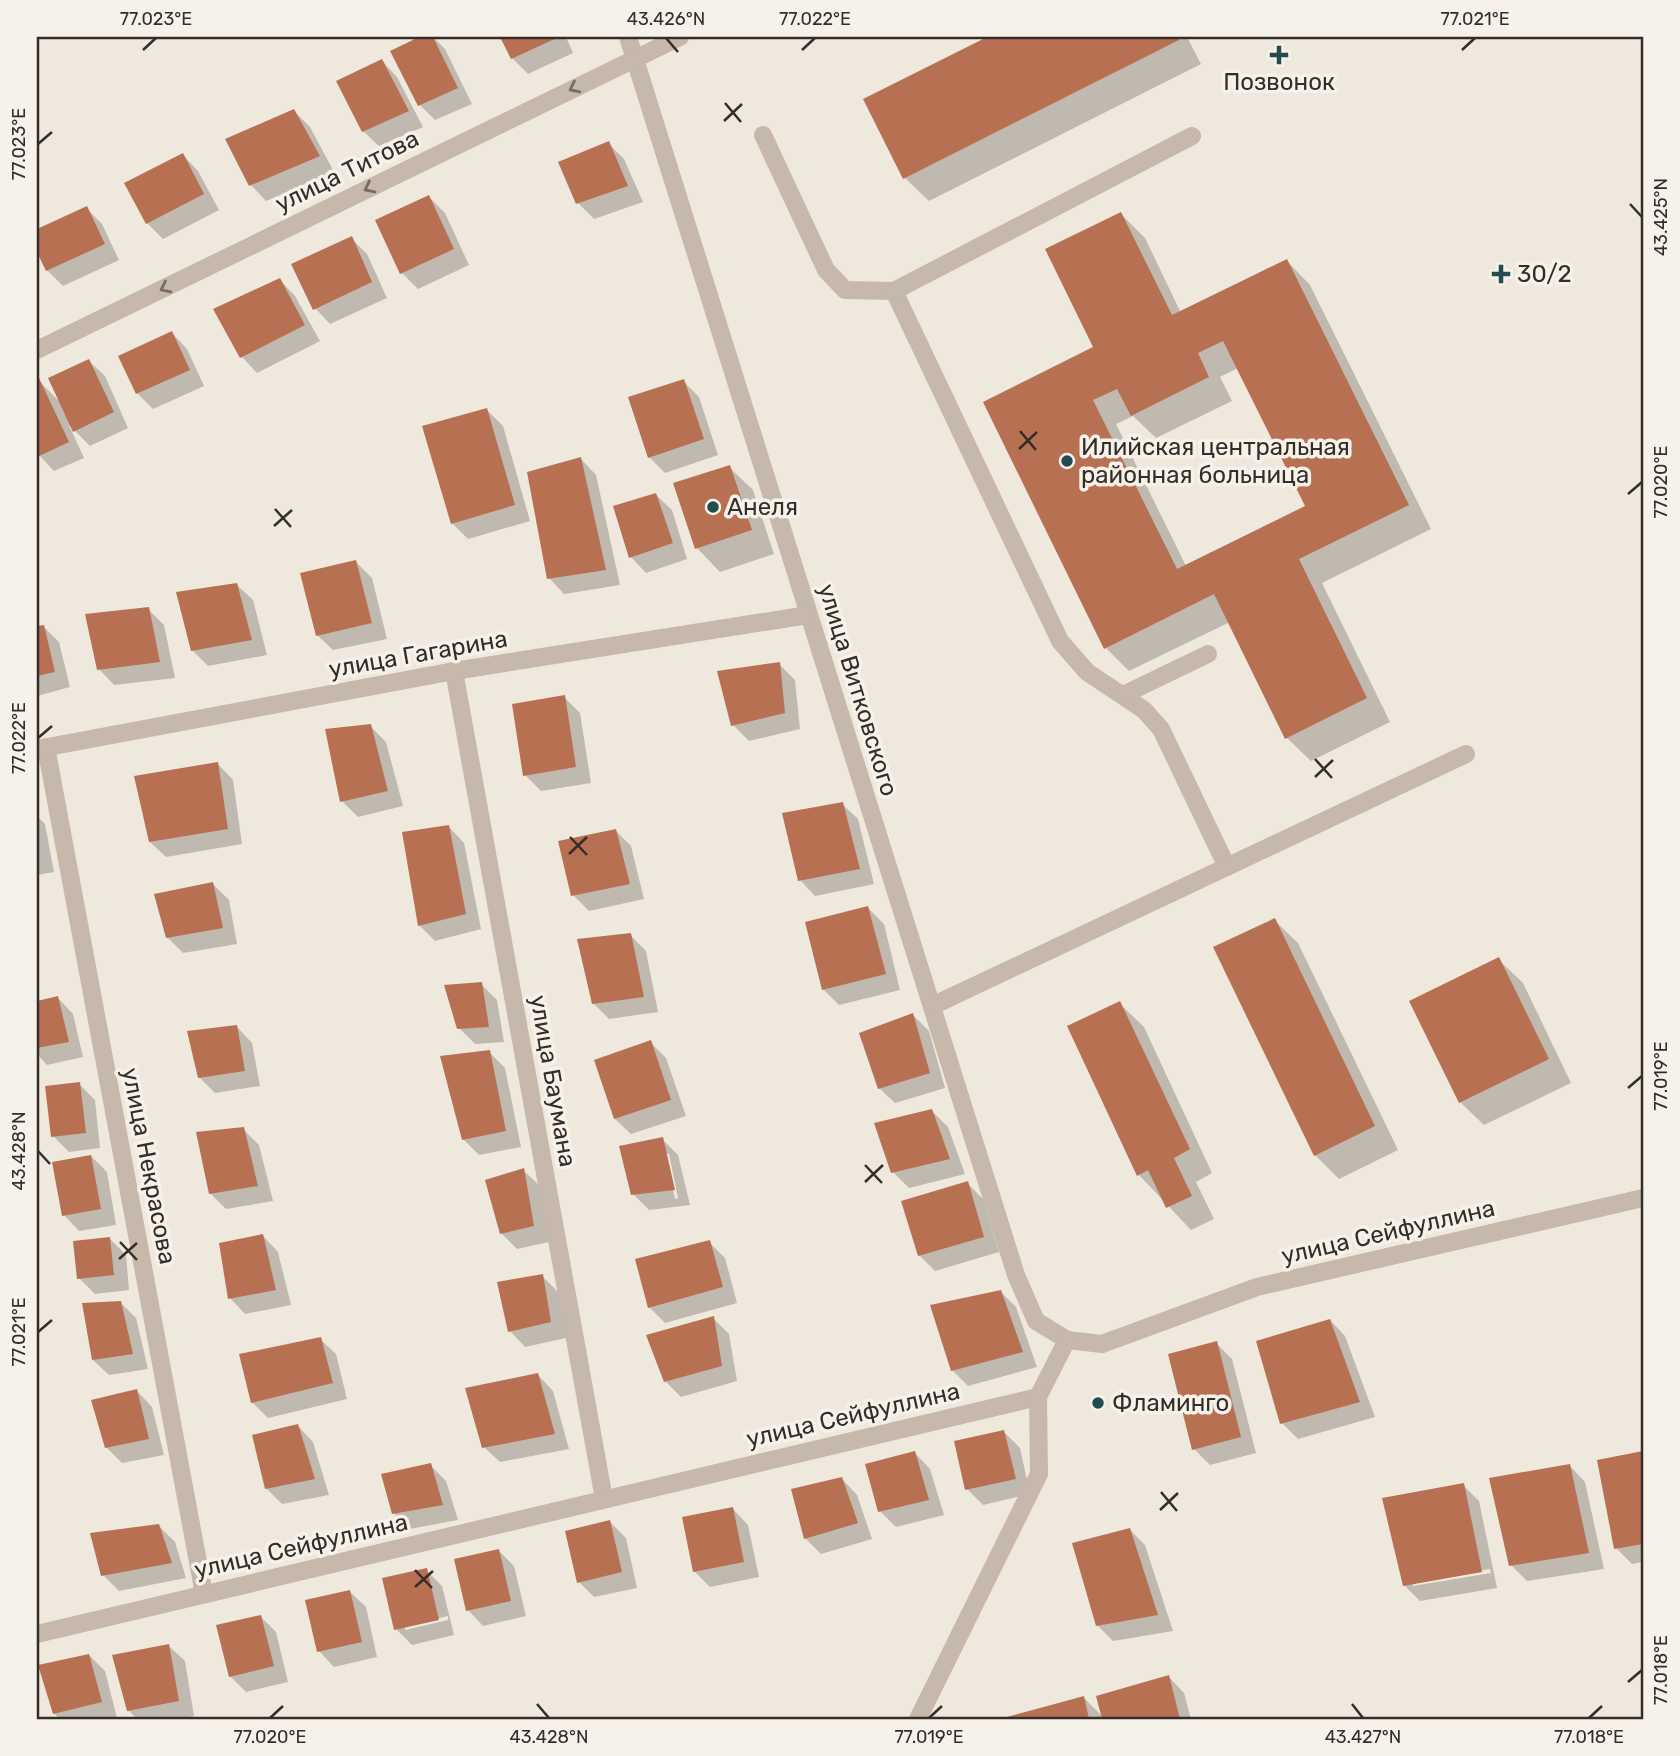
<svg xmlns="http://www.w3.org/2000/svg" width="1680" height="1756" font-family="Rubik,sans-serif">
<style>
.shadow{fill:#0003;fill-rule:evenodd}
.building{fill:#b87053;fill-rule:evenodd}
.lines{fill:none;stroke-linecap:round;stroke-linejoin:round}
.minor{stroke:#c6b8ab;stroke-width:18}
.oneway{stroke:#766c64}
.ticks{fill:none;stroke:#352d29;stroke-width:2.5}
.poi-dot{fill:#234c51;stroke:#f7f2e9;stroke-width:2.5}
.labels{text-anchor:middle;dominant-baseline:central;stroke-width:7;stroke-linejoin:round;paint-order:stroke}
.poi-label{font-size:24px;fill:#352d29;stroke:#f7f2e9;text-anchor:start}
.street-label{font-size:24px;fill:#352d29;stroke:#f7f2e9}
.neatline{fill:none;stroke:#352d29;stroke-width:2.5}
.ticks-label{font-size:18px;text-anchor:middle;fill:#352d29}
</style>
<rect width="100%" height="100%" fill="#efe8dd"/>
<!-- shadow -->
<g class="shadow">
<polygon points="423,37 433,37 445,49 472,104 435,120 420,105 392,52"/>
<polygon points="502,37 566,37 573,53 528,74 512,58"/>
<polygon points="991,37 1187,37 1201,64 929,201 905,178 865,100"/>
<polygon points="382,61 397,77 423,127 379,146 363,131"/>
<polygon points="294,111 310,127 334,172 266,201 251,185"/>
<polygon points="608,143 624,159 643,202 594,219 578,203"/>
<polygon points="183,155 198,171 219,210 163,239 147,223"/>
<polygon points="429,197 445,213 469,265 418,289 402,273 378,221"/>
<polygon points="86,208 102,224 119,260 63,286 47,270 37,248 37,230"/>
<path d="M1121 214 1145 238 1181 313 1287 261 1310 285 1431 529 1322 583 1390 722 1311 761 1287 738 1230 622 1129 671 1105 647 985 402 1095 348ZM1238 368 1307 507 1186 566 1116 424 1133 416 1156 438 1232 401 1220 377Z"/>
<polygon points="351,238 367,254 387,298 330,324 315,308"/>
<polygon points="280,280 295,296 320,341 257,373 242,357"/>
<polygon points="172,333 187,349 204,386 153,409 137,393"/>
<polygon points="89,361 105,376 128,428 90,446 69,425 84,458 54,471 39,455 37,451 37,381 38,380 60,402"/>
<polygon points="683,381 699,397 718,455 665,473 649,457"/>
<polygon points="487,410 503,426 530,521 468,539 452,523"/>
<polygon points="581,459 596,475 620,585 564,594 549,578"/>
<polygon points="729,467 753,490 774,554 720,572 697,548"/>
<polygon points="656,495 672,510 687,559 646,573 631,557"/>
<polygon points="356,562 372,578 387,639 333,650 317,635"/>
<polygon points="237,585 253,600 267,655 208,666 192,650"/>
<polygon points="148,609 164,625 175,678 114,685 99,669"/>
<polygon points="43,626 59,642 70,687 37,696 37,627"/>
<polygon points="779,664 795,680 800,729 749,741 733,725"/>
<polygon points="564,697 580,713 591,783 541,791 525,775"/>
<polygon points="370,726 386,742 403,806 358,817 342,801"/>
<polygon points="218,764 233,780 242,844 166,857 150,842"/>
<polygon points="842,804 858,819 874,884 815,896 800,880"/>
<polygon points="37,816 45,824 54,872 37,875"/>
<polygon points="449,827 464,843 481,929 435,941 419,925"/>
<polygon points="615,830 631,846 644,899 589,911 573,895"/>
<polygon points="213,884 229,900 237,944 183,953 167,937"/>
<polygon points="868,908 884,924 900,990 839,1005 823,989"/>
<polygon points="1274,920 1298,943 1398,1150 1339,1179 1315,1155"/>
<polygon points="630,935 646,951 658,1012 609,1019 593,1003"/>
<polygon points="1499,960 1523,983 1571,1083 1484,1125 1460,1102"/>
<polygon points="481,984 497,1000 504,1042 475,1044 459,1028"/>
<polygon points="58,998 73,1014 83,1057 47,1065 37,1054 37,1003"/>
<polygon points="1120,1004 1144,1027 1212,1173 1196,1182 1214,1219 1191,1230 1139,1175"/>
<polygon points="913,1015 929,1031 945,1088 895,1103 879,1088"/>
<polygon points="237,1027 252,1043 260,1086 215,1093 199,1077"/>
<polygon points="650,1042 666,1058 686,1116 631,1134 615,1119 596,1061"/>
<polygon points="489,1052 505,1068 521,1147 479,1155 463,1139"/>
<polygon points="79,1084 95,1100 100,1148 69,1152 53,1136"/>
<polygon points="932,1111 948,1127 965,1174 909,1188 893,1172"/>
<polygon points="243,1129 259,1145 273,1201 226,1209 210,1193"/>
<path d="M662 1139 678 1155 690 1205 649 1210 633 1194ZM665 1154H669L678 1198 675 1199Z"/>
<polygon points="91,1156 107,1172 116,1225 79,1231 64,1215"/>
<polygon points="523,1170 539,1185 549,1242 517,1249 501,1233"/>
<polygon points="967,1183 983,1199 999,1252 935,1271 919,1255"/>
<polygon points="263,1236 278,1252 291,1305 245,1314 230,1298"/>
<polygon points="110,1239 126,1255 129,1290 95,1294 79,1278"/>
<polygon points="709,1242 725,1258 737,1303 665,1323 650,1308 637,1261"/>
<polygon points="542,1276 558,1292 566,1338 525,1347 510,1331"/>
<polygon points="1000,1291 1016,1307 1037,1367 968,1386 952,1370"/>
<polygon points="120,1302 136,1318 148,1369 109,1375 93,1360"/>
<polygon points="713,1318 729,1334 737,1381 681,1397 666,1382"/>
<polygon points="1330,1320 1345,1336 1375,1417 1298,1439 1282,1423"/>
<polygon points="320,1339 336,1354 347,1399 268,1418 252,1402"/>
<polygon points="1216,1343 1232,1359 1256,1453 1210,1465 1194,1449"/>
<polygon points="538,1375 553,1391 569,1449 500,1462 484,1447"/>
<polygon points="137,1391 152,1407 164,1455 122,1463 106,1447"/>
<polygon points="298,1426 313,1442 329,1495 282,1504 266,1488"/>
<polygon points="1004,1432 1020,1448 1030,1494 983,1505 967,1489"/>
<polygon points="915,1453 930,1469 944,1515 896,1527 880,1511"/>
<polygon points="1643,1453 1643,1562 1632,1564 1616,1548 1599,1462"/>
<polygon points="430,1465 446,1481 458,1520 410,1529 394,1513"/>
<polygon points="1570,1466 1585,1482 1604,1569 1527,1581 1511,1565"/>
<polygon points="842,1479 857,1495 872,1539 821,1554 805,1538"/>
<path d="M1463 1485 1479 1501 1497 1588 1420 1601 1404 1585ZM1490 1569 1491 1573 1413 1586V1582Z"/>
<polygon points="733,1509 748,1525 759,1577 710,1587 694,1571"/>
<polygon points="610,1522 626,1538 637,1588 594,1597 579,1582"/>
<polygon points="159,1526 175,1542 186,1578 119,1591 103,1575"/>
<polygon points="1129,1529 1145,1545 1173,1631 1113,1641 1097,1625"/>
<polygon points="499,1551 514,1566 526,1616 483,1626 468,1610"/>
<path d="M426 1570 442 1586 454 1635 412 1645 396 1629ZM448 1616V1620L405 1630V1626Z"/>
<polygon points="350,1592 366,1607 377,1657 334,1667 319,1651"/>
<polygon points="261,1617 276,1632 288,1682 246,1692 230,1676"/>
<polygon points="169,1646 185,1661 194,1716 179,1719 137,1719 128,1710"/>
<polygon points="89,1655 105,1671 117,1718 60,1719 54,1713"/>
<polygon points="1169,1677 1184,1693 1191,1719 1104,1719 1098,1697"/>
<polygon points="1084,1698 1101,1715 1101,1719 1007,1719"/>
</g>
<!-- building -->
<g class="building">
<polygon points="419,37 433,37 458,88 418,106 390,51"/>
<polygon points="500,37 559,37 511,59"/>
<polygon points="987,37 1177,37 1179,40 903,179 863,99"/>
<polygon points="382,59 409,111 362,132 336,81"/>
<polygon points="294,109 320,156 249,186 225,139"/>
<polygon points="609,141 628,186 576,204 558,162"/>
<polygon points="183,153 204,194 146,224 124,183"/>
<polygon points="429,195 454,249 400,274 375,220"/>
<polygon points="87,206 105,244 46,271 37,252 37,229"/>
<path d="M1121 212 1172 315 1287 259 1409 505 1299 559 1367 698 1285 739 1214 594 1104 649 983 402 1093 347 1045 249ZM1223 341 1305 506 1177 569 1093 400 1117 389 1131 416 1209 377 1198 353Z"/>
<polygon points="352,236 372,282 313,310 291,264"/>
<polygon points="280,278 305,325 240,358 213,309"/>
<polygon points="172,331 190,370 136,394 118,356"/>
<polygon points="89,359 114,412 73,432 48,378"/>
<polygon points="39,378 69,442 37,457 37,379"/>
<polygon points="684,379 704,439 648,458 628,397"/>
<polygon points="487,408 515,505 451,524 422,426"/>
<polygon points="581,457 606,570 547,579 527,472"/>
<polygon points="730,465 752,530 695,549 673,483"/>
<polygon points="656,493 673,543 629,558 613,506"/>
<polygon points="356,560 372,623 316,636 300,573"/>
<polygon points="237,583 252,640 191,651 176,592"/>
<polygon points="149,607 160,662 97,670 85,614"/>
<polygon points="44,625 55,672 37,676 37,626"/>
<polygon points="780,662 785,713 731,726 717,671"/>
<polygon points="565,695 576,767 523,776 512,704"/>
<polygon points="371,724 388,791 340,802 325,729"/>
<polygon points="218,762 228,829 149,842 134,776"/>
<polygon points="843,802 860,869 798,881 782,813"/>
<polygon points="449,825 466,914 418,926 402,832"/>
<polygon points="616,829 630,884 571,896 558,841"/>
<polygon points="213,882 223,928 166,938 154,894"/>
<polygon points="868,906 886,974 822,990 805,922"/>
<polygon points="1275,918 1375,1126 1314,1156 1213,947"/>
<polygon points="631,933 644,997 592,1004 577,939"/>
<polygon points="1499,957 1549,1059 1459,1103 1409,1001"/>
<polygon points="482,982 489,1027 457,1029 444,985"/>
<polygon points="58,996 69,1042 37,1048 37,1001"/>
<polygon points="1120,1001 1190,1149 1174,1158 1192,1196 1166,1208 1148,1170 1137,1176 1067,1026"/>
<polygon points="913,1013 930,1073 878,1089 859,1033"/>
<polygon points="237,1025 245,1071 198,1078 187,1031"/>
<polygon points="651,1040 671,1100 614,1119 594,1060"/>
<polygon points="490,1050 506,1131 462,1140 440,1056"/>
<polygon points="80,1082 86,1133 51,1137 45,1086"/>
<polygon points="932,1109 950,1159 891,1173 874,1123"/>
<polygon points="244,1127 258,1186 209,1194 196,1132"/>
<polygon points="663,1137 675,1190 631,1195 619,1146"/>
<polygon points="91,1155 101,1209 62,1216 52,1162"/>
<polygon points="524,1168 534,1226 500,1234 485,1180"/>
<polygon points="968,1181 984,1237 918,1256 901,1201"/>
<polygon points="263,1234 276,1290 228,1299 219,1243"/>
<polygon points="110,1237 114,1275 77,1279 73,1241"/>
<polygon points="710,1240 723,1287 648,1308 635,1259"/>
<polygon points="543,1274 551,1322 508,1332 497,1282"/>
<polygon points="1001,1290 1023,1352 951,1371 930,1305"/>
<polygon points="121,1301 133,1354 92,1360 82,1303"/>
<polygon points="714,1316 722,1366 664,1382 646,1335"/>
<polygon points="1330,1319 1360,1402 1280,1424 1256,1341"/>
<polygon points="321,1337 333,1383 251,1403 239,1354"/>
<polygon points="1217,1341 1241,1437 1192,1450 1168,1354"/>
<polygon points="538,1373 555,1434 482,1448 465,1388"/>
<polygon points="137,1389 149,1439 105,1448 91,1400"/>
<polygon points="298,1424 315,1479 265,1489 252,1435"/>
<polygon points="1004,1430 1016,1479 965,1490 954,1441"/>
<polygon points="915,1451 929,1500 878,1512 865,1464"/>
<polygon points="1643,1451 1643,1544 1614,1549 1597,1460"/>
<polygon points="431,1463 443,1505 392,1514 381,1474"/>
<polygon points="1570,1464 1589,1553 1509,1566 1489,1478"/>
<polygon points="842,1477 858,1523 804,1539 791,1489"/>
<polygon points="1464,1483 1482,1572 1403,1586 1382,1498"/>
<polygon points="733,1507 744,1562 693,1572 682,1517"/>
<polygon points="610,1520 622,1572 577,1583 565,1531"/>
<polygon points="159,1524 172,1563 101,1576 90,1533"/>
<polygon points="1130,1528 1158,1615 1096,1626 1072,1543"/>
<polygon points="499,1549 511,1601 466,1611 454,1559"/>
<polygon points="427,1568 439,1620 394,1630 382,1578"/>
<polygon points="350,1590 362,1642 317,1652 305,1600"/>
<polygon points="261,1615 274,1666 229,1677 216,1625"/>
<polygon points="169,1644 179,1701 127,1711 112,1655"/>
<polygon points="89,1654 102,1702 53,1714 38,1665"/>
<polygon points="1169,1675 1180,1719 1102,1719 1096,1696"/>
<polygon points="1084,1696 1089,1719 1003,1719 1003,1718"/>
</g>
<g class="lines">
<!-- minor -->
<g class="minor">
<polyline points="628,37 1016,1275 1036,1321 1067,1340 1102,1344 1257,1287 1643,1198"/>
<polyline points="763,135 826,270 845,290 894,291 1060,641 1087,672 1144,710 1161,729 1227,867"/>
<polyline points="894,291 1192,136"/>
<polyline points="37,350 680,37"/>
<polyline points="454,671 604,1499"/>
<polyline points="1123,695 1208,654"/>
<polyline points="46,747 204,1594"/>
<polyline points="37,749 454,671 808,615"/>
<polyline points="932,1006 1466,754"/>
<polyline points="37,1634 1038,1397 1067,1340"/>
<polyline points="918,1719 1039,1474 1038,1397"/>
</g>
</g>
<!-- one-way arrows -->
<defs><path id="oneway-chevron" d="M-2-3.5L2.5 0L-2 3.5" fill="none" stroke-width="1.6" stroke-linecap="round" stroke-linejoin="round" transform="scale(1.75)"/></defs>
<g class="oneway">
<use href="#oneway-chevron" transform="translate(574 88) rotate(154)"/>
<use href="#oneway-chevron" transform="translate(369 188) rotate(154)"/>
<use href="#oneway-chevron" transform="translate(165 288) rotate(154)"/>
</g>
<!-- ticks -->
<path class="ticks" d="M666 38 678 52M143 50 156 38M802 50 815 38M1462 50 1475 38M725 103 741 122M724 121 742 104M38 144 52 132M1630 204 1642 217M1020 431 1036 450M1019 449 1037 432M1628 494 1642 482M275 509 291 527M274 526 292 510M38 738 52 726M1315 759 1332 778M1315 777 1333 760M570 837 587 855M569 854 587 837M1628 1088 1642 1076M38 1151 50 1164M865 1165 882 1183M865 1182 883 1165M120 1242 137 1260M119 1259 137 1243M38 1332 52 1320M1161 1492 1177 1511M1160 1510 1178 1493M415 1570 432 1588M415 1587 433 1571M1628 1682 1642 1670M537 1704 549 1718M1352 1704 1363 1718M270 1718 283 1706M929 1718 942 1706M1589 1718 1602 1706"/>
<!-- markers -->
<g class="poi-dot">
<path d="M1275.5 44.5h7v7h7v7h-7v7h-7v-7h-7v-7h7z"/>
<path d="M1497.5 263.5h7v7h7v7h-7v7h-7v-7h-7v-7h7z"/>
<circle cx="1067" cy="461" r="7"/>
<circle cx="713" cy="507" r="7"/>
<circle cx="1098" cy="1403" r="7"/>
</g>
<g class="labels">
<!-- poi labels -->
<g class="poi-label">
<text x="1279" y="82" text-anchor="middle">Позвонок</text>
<text x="1517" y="274">30/2</text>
<text x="1081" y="447">Илийская центральная<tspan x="1081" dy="28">районная больница</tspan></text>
<text x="727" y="507">Анеля</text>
<text x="1112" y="1403">Фламинго</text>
</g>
<!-- street labels -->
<g class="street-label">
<text transform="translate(347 171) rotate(-26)">улица Титова</text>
<text transform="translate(418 654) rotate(-10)">улица Гагарина</text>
<text transform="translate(858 690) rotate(73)">улица Витковского</text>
<text transform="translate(553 1081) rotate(80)">улица Баумана</text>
<text transform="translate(149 1166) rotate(79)">улица Некрасова</text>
<text transform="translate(1388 1232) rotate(-13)">улица Сейфуллина</text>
<text transform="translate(853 1415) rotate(-13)">улица Сейфуллина</text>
<text transform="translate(301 1546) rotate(-13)">улица Сейфуллина</text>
</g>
</g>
<!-- border -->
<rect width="1680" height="1756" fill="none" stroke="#f7f2e9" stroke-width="77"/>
<rect x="38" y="38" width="1604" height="1680" class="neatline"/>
<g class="ticks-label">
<text x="156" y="25">77.023°E</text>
<text x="666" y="25">43.426°N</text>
<text x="815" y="25">77.022°E</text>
<text x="1475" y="25">77.021°E</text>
<text transform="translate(19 144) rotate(-90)" y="6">77.023°E</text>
<text transform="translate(1661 217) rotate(-90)" y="6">43.425°N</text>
<text transform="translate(1661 482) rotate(-90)" y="6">77.020°E</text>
<text transform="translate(19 738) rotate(-90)" y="6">77.022°E</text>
<text transform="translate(1661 1076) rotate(-90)" y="6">77.019°E</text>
<text transform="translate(19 1151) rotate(-90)" y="6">43.428°N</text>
<text transform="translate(19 1332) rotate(-90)" y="6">77.021°E</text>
<text transform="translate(1661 1670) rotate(-90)" y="6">77.018°E</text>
<text x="270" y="1743">77.020°E</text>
<text x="549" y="1743">43.428°N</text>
<text x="929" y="1743">77.019°E</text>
<text x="1363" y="1743">43.427°N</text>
<text x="1589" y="1743">77.018°E</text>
</g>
</svg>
